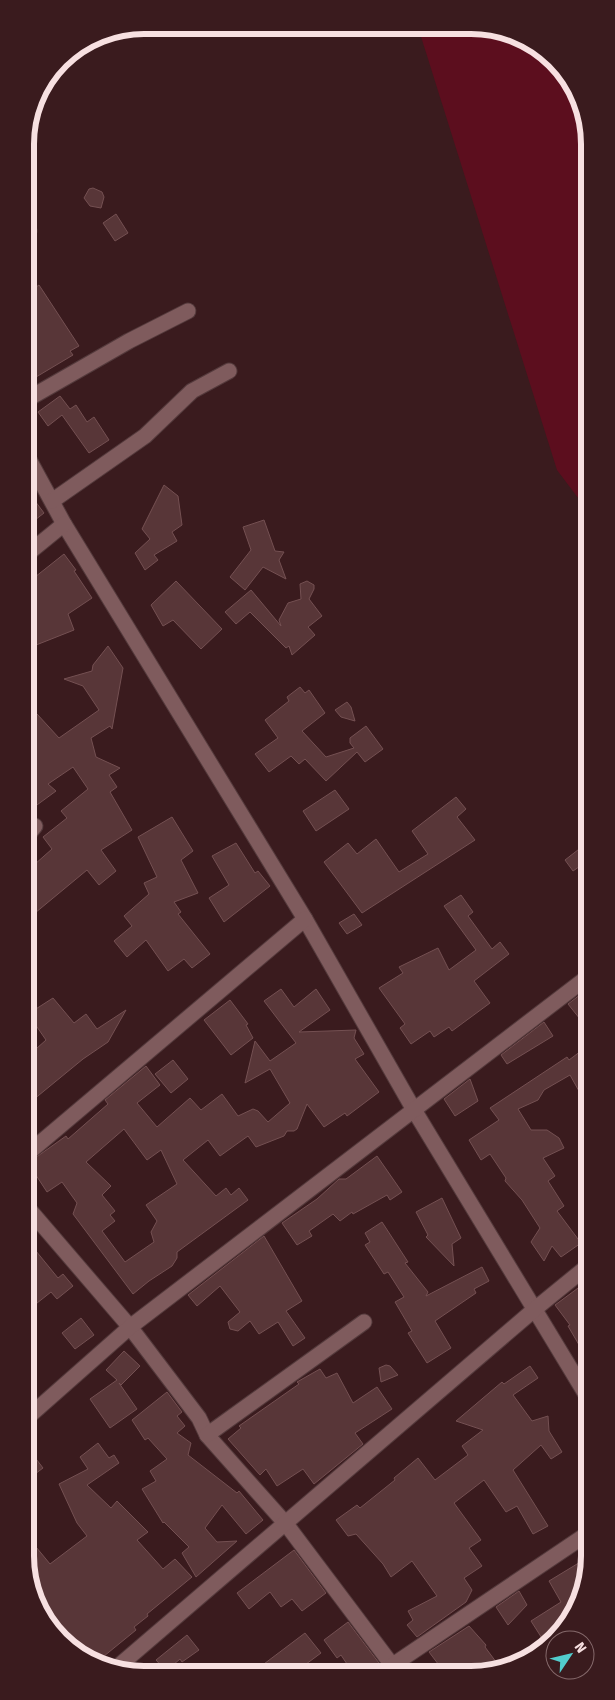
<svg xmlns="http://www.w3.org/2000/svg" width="615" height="1700" font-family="'Fira Sans',sans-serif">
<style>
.green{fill:#5c0e1e}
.building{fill:#583638;stroke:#745052;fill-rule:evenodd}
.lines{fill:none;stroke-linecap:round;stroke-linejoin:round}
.street-casing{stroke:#543a3c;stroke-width:17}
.street{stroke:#7f5b5d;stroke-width:15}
.rim{fill:none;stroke:#f7e0e1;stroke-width:6}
</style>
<rect width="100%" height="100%" fill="#3a1b1e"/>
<!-- green -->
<polygon class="green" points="418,27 495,27 556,60 588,120 588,511 557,470"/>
<!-- building -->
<g class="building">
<polygon points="93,188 102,192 104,197 101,208 90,206 84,198 89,189"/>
<polygon points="116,214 128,233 115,241 103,223"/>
<polygon points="39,285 79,346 70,351 73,355 26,383 26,294"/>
<polygon points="60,396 70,409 76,405 87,422 94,417 109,440 89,453 62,415 48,426 38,412"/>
<polygon points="164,485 178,496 182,525 172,532 177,541 154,555 158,560 145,570 135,553 150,539 142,529"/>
<polygon points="35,501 44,513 26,527 26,508"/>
<polygon points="264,520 275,551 284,552 279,560 286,579 263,567 245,590 230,577 251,550 243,527"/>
<polygon points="64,554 76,570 74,571 92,598 68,614 74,630 26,649 26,564 35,577"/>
<polygon points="176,581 222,629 201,649 173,620 163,626 151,605"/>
<polygon points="307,581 314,585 314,589 309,599 322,616 308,627 315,635 292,655 289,646 286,648 250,612 236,624 225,612 251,590 281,626 279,620 288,603 301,599 300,584"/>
<polygon points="108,646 123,668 112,729 110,726 91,738 96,757 120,768 109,775 117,787 110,792 132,830 101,850 116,871 99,885 87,870 35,913 26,903 26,872 52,849 43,837 67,818 61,811 88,789 73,767 48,784 56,791 26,813 26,723 37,714 59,738 99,710 83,686 64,679 92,671 93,665"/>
<polygon points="300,687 305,693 309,690 325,713 302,731 326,757 354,748 350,743 350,738 366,726 383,749 365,762 357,752 326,781 305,759 299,764 291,756 269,772 255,754 278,738 265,720 289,701 287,697"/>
<polygon points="347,702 351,707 355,721 341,717 335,710"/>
<polygon points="335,790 349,809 316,831 303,811"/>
<polygon points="456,797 466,809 457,817 475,840 362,913 324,862 348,843 357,854 376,839 399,872 428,854 412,831"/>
<polygon points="172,817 193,851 181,860 198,893 174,902 181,912 178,914 210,954 192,968 184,959 168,971 146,940 127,957 114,941 132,926 124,916 149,894 144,883 157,877 138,837"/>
<polygon points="236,843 255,873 258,871 270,886 224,922 209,898 229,885 212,856"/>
<polygon points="583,846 589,854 589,860 573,871 565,860"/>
<polygon points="461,895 473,912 468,916 492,949 500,942 509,954 474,981 490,1003 452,1031 449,1027 434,1037 430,1031 411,1044 400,1028 405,1024 379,988 403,973 399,967 438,948 449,970 476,950 444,906"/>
<polygon points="354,914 362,925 347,934 339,923"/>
<polygon points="589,988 589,1014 580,1019 568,1004"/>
<path d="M281 989 294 1007 316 989 330 1010 299 1032 356 1030 354 1038 364 1054 355 1059 379 1092 347 1116 345 1113 324 1127 307 1104 297 1129 294 1131H287L284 1136 256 1147 248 1136 220 1156 208 1140 183 1160 216 1196 226 1188 231 1195 239 1188 248 1200 177 1252V1258L172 1266 149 1281 133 1294 73 1214 77 1203 62 1182 47 1192 28 1163 66 1136 68 1139 108 1104 105 1100 146 1066 160 1085 137 1103 157 1127 190 1098 201 1110 222 1094 238 1116 253 1109 258 1111 268 1122 290 1103 270 1069 245 1083 255 1041 270 1061 296 1043 264 1001ZM124 1129 147 1160 161 1150 177 1184 146 1205 157 1221 151 1232 154 1242 125 1262 102 1231 115 1221 110 1215 115 1211 102 1195 111 1186 86 1162Z"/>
<polygon points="53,998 74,1023 86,1014 97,1029 126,1010 108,1042 83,1059 33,1100 27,1093 27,1057 46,1040 28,1014"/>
<polygon points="230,1000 248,1024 246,1025 253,1038 231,1055 204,1020"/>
<polygon points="544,1022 553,1036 507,1064 501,1055"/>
<polygon points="589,1045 589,1109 570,1075 544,1090 538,1100 518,1109 531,1130 547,1130 559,1138 564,1148 543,1158 555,1176 548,1181 564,1206 557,1211 581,1243 561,1257 552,1246 544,1261 531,1242 540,1228 522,1200 505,1181 506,1178 490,1154 481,1160 469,1140 499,1120 490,1108 567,1057 569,1060"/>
<polygon points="173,1060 188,1079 171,1093 155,1074"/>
<polygon points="470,1079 478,1101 455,1116 444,1099"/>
<polygon points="377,1156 402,1192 390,1200 387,1195 353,1214 352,1212 340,1221 333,1214 309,1231 312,1236 297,1245 282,1223 317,1199 339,1179 346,1179"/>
<polygon points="442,1198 461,1238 452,1244 454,1266 426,1237 428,1235 416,1212"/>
<polygon points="382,1222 408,1262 405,1263 428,1292 426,1296 482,1267 489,1281 474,1289 476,1293 435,1321 451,1348 427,1363 408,1333 412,1331 395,1302 404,1297 388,1272 384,1274 365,1245 370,1242 365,1233"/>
<polygon points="264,1236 302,1301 286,1311 305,1338 293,1346 278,1322 259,1334 250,1321 238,1331 230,1329 228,1322 240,1312 220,1286 197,1306 188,1295"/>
<polygon points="27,1240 58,1278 63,1274 73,1286 57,1299 51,1292 27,1311"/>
<polygon points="589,1280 589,1362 568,1326 570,1325 555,1305"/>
<polygon points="81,1318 94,1335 75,1349 62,1333"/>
<polygon points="124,1351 140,1366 121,1385 119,1383 137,1409 110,1428 90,1399 117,1380 106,1370"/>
<polygon points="386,1365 390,1366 398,1375 381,1382 379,1368"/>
<polygon points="530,1366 538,1378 513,1395 532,1421 548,1416 549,1431 562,1452 551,1459 541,1445 513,1470 548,1526 533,1534 517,1506 506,1512 484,1480 454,1503 481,1540 469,1548 482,1566 464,1578 472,1590 466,1602 417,1637 407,1625 413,1620 408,1611 437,1596 412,1561 391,1577 383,1564 356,1534 348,1536 336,1520 357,1505 360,1508 395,1480 394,1478 418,1458 435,1480 468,1455 462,1446 483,1430 456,1421 502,1382 504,1384"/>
<polygon points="320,1369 326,1378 337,1373 353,1403 377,1387 392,1409 355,1433 363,1444 314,1484 303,1469 277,1486 266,1469 260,1475 228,1439 241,1428 239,1426 299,1384 297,1382"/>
<polygon points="167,1392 182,1412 177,1416 185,1426 177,1433 191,1443 188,1455 237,1493 239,1491 263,1520 246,1534 222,1505 205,1528 217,1542 237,1541 196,1577 182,1553 189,1547 164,1522 163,1523 142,1489 156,1481 150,1471 167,1459 148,1438 145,1440 132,1420"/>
<polygon points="98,1443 109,1458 114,1455 119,1463 87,1485 111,1508 117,1501 148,1532 137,1540 163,1569 175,1559 192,1577 147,1614 148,1616 134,1627 136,1630 98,1661 60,1641 32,1589 38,1586 27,1573 27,1536 50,1564 87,1536 77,1523 59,1484 88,1469 80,1457"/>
<polygon points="27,1447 43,1468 27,1480"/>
<polygon points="294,1550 326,1593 302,1611 292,1599 281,1607 270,1592 249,1609 237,1593"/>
<polygon points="582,1561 588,1570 584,1588 578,1591 582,1597 581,1602 561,1634 550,1644 548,1641 545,1643 531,1621 561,1602 549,1581"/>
<polygon points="519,1591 527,1605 508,1625 496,1607"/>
<polygon points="348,1622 379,1663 364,1673 353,1673 341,1655 337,1658 324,1640"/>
<polygon points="469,1626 486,1645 485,1647 502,1670 495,1673 445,1673 429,1652"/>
<polygon points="305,1633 321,1653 294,1673 252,1673"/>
<polygon points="187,1635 199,1650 182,1662 180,1659 166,1671 156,1660"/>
</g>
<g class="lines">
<!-- street casing -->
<g class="street-casing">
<g id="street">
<polyline points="25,226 29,231"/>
<polyline points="26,400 129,341 188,311"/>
<polyline points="26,454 64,524 305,919 414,1110 590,1401"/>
<polyline points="52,501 145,436 192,391 229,371"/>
<polyline points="26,555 64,524"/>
<polyline points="26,837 35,826"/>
<polyline points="27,1154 305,919"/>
<polyline points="27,1207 130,1327 199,1418 207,1435 286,1524 398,1673"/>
<polyline points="27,1418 130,1327 589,976"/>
<polyline points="207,1435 364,1322"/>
<polyline points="114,1670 535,1309 589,1265"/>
<polyline points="381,1673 590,1532"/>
</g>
</g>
<!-- street -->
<use href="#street" class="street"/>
</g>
<!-- crop -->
<path d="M0 0H615V1700H0ZM144 34H471A110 110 0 0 1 581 144V1556A110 110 0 0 1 471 1666H144A110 110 0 0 1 34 1556V144A110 110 0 0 1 144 34Z" fill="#3a1b1e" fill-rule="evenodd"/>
<path class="rim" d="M144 34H471A110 110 0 0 1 581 144V1556A110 110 0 0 1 471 1666H144A110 110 0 0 1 34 1556V144A110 110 0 0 1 144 34Z"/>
<!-- north arrow -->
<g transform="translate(570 1655) rotate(55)"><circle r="24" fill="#3a1b1e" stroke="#866a6c"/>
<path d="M0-4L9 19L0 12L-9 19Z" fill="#52cdcd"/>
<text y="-8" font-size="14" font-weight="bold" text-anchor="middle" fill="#f7e0e1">N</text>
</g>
</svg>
